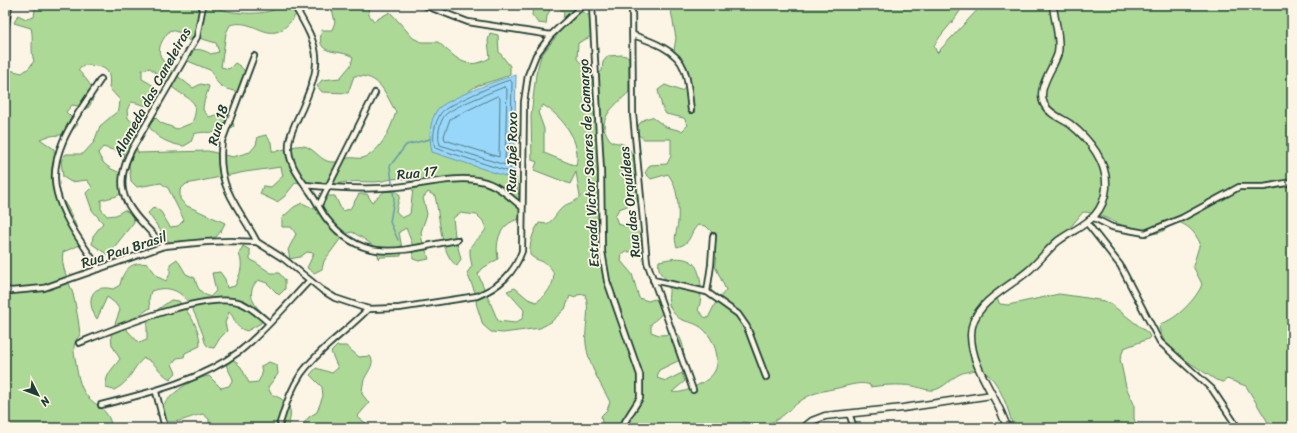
<svg xmlns="http://www.w3.org/2000/svg" width="1297" height="433" font-family="Sriracha,sans-serif">
<style>
.green{fill:#add997;stroke:#668b66;fill-rule:evenodd}
.water{fill:#99d7fa;stroke:#6899ab}
.lines{fill:none;stroke-linecap:round;stroke-linejoin:round}
.shore{stroke:#507b83;stroke-width:1}
.stream{stroke:#6899ab;stroke-width:1.5}
.street-casing{stroke:#1f3d34;stroke-width:8}
.secondary-casing{stroke:#1f3d34;stroke-width:9}
.street{stroke:#fcf5e5;stroke-width:4.5}
.secondary{stroke:#fcf5e5;stroke-width:6}
.labels{text-anchor:middle;dominant-baseline:central;stroke-width:3.5;stroke-linejoin:round;paint-order:stroke}
.street-label{font-size:14px;fill:#1f3d34;stroke:#fcf5e5}
</style>
<rect width="100%" height="100%" fill="#fcf5e5"/>
<filter id="ink" filterUnits="userSpaceOnUse"><feTurbulence type="fractalNoise" baseFrequency=".025" numOctaves="2"/><feDisplacementMap in="SourceGraphic" scale="8" xChannelSelector="R" yChannelSelector="G"/><feConvolveMatrix kernelMatrix="1 2 1 2 8 2 1 2 1" color-interpolation-filters="sRGB"/></filter>
<g filter="url(#ink)">
<!-- green -->
<g class="green">
<path d="M32 5H220L218 8C231 14 271 17 280 5H296L298 11C271 55 259 16 230 25L226 33 221 67 229 69 235 63C248 70 249 78 245 92 228 91 216 88 212 71L188 61 187 52C196 48 202 49 211 54L219 52 216 43 199 38 191 42 178 32 170 30C155 48 156 56 173 72 180 78 186 83 193 88L201 84 209 86C207 95 203 101 203 110L209 117 225 112 231 117 234 126C222 138 208 129 194 134L191 142 184 146C167 144 149 135 146 117H155L161 123 177 129 192 123C201 101 191 101 176 90 167 84 159 75 150 68L142 70V79C153 85 161 89 163 102 151 111 145 104 131 102L127 110 128 118 140 129V138L135 145 138 153 208 151 233 157 250 152 256 145 258 137 266 135 271 142 272 151C283 152 293 144 304 146 313 148 319 158 327 161 335 164 341 160 348 158 353 157 358 159 363 158 381 152 391 128 396 112 385 94 381 74 354 76L348 93 322 92 317 86 322 80 340 78 351 65 353 57C339 48 314 58 322 30H332L335 22 331 5H368L369 15 374 21 390 12 413 38 421 42H438C456 57 465 72 490 58L488 41 490 33 498 35 499 52 510 66V74C490 85 471 81 459 103L451 101 440 109 516 177 521 211 519 219C500 224 495 240 498 259L483 268 478 274 498 321 515 323 523 318 524 310 507 291 515 288 528 299 536 302C547 296 561 277 549 266 543 260 536 261 530 255 529 244 533 232 539 223L547 224C555 219 556 213 563 207 569 202 573 204 580 197L576 172 570 184 534 170 537 162 532 160 531 116 536 74 541 56 561 30 564 13 558 6 551 8 547 16 546 24 538 23 532 15 533 5H573C576 7 580 12 584 13 597 17 598 21 594 35L578 43 577 59 595 76 602 71 603 62 608 56 622 55 629 57V92C615 106 592 120 612 142 618 143 625 143 629 149 638 161 640 183 642 198L635 203 619 209 615 216 618 224C634 229 648 231 640 250L622 253 621 261 632 274 639 298 648 301 655 299 661 305 663 313 651 324V332L659 335 678 334C683 343 685 349 682 359L659 370 657 378 666 381 682 373 685 381 672 392C681 394 690 389 698 385 717 376 721 364 714 345 711 338 706 330 699 326 687 319 680 324 671 309 666 301 670 294 669 285 666 275 657 277 659 261 670 259 680 256 690 261 703 267 703 299 698 310L704 317 708 318 716 302 726 290 715 266 712 232 706 226 698 225C688 234 693 243 677 247 673 237 677 232 678 222 679 206 678 187 668 174L651 179 645 173 650 165 667 164 671 156V139H644L636 133C638 123 642 119 652 117L666 127 682 131 688 125 684 118 666 114 662 107 658 90 665 85 681 91 688 86 689 77 673 56 676 38 670 5H963C956 21 942 31 934 46L937 53 982 5H1292V428H1275L1269 424 1246 386 1227 379 1223 382 1216 380 1175 353 1164 341 1159 328 1162 323C1176 320 1198 297 1202 284L1193 266 1200 243C1195 232 1188 225 1176 221 1171 224 1166 230 1161 232 1139 241 1106 212 1083 212L1034 271 999 288 995 296 1000 304 1008 305 1059 294 1087 298 1104 301 1112 305 1148 333 1150 337 1148 339 1124 348 1120 359 1126 387 1134 404V419L1138 428H1013C1010 413 998 375 981 371 976 369 965 372 960 374 951 378 944 388 934 390 927 391 919 387 913 386 899 384 883 385 870 387V385C863 382 854 384 846 386 836 389 823 390 813 394 784 406 781 433 743 422L737 428H716L712 423 704 422 697 425 696 428H626C619 421 611 424 603 428L601 416 607 410 610 402C600 382 589 367 586 344 584 328 591 310 585 294L577 295 575 298 570 296 565 309 551 322 540 328 503 333 491 332 483 325 476 303 477 297 467 273 472 266C466 238 474 248 486 229L483 221 477 215 460 213 453 218 455 236 461 259 457 266C440 254 440 216 435 196L428 192 423 198 427 214 421 232 422 240 429 259 419 261 413 259 412 243 406 228 399 232 402 249 401 256 381 257 379 259C377 245 363 238 352 232L344 234 324 261 322 269 314 273 307 268 314 253 307 252 300 257 290 259 288 250 296 234 291 227H282V218L294 207 302 203 317 210 326 196H335L342 211 350 209 359 194H367L372 202 385 191 394 190 400 195 396 211 402 218 410 214 413 189 411 181C397 175 389 181 375 182 366 182 357 181 347 182 322 186 322 190 296 182L284 197 277 202 260 194 263 186 271 187 283 176 281 167 245 172 186 184 180 190V199L185 205 225 223 221 231 216 237 175 246 168 241 148 213 154 207 161 212 170 227 178 226 184 220 168 188 161 183 137 187 131 181 128 156 120 152 103 147 98 153C100 158 103 163 107 166 119 175 128 170 125 191L117 196 101 200V209L107 216 116 215 124 210 132 214 134 222 108 255 92 244 93 236 103 223 92 210 86 193 92 187 87 180 71 182 63 177 61 161 66 154H83L94 142 100 126 119 110 120 100 109 88C112 67 103 66 85 65L78 70C89 82 100 93 88 108L72 105 66 112 78 124C66 140 56 132 40 139L54 149C56 160 49 171 52 183 53 190 58 193 62 199 71 212 79 229 80 245L63 252C60 266 69 281 73 294 76 307 79 322 80 335 73 343 73 348 75 358 77 370 78 381 84 392 95 408 108 406 112 428H5V69L22 73 29 68 34 61C30 50 34 39 31 28L14 23 18 15 26 19 34 17 35 9ZM543 105C563 117 582 142 576 166L544 153V129L538 112Z"/>
<path d="M243 246 250 250V259L271 273H279L285 280V289L279 295 267 283 258 280C246 292 252 304 264 314L261 323 247 331C233 327 237 320 229 312L225 323 227 331 220 338 214 348C212 348 207 347 206 344 204 342 204 336 202 332 193 308 183 280 151 291L149 299 150 308 129 322 127 330 139 343 147 340V324L157 310 171 300 179 301C190 315 200 327 200 346L185 353 184 357 177 358 172 364 176 373 170 379C159 373 156 362 144 358 130 370 132 381 114 390L106 388C105 374 112 370 120 359L112 345 111 335 120 310 115 303 107 297 97 319C86 303 89 283 113 289L120 285C123 269 132 261 148 264L158 277 166 281 170 274V264L177 259 186 274 195 278C197 289 201 293 210 297L216 291 212 273 220 272 225 279 227 288 235 286C240 274 244 266 239 254Z"/>
<path d="M337 346H346L359 357 370 356C376 364 367 372 364 380 363 384 362 389 362 394L369 403 357 417 366 423 363 428H305L304 423 309 417 317 412 323 396 322 387 310 375 316 368 332 373 338 368 331 352Z"/>
<path d="M229 356 241 367 249 383 258 382 262 375 261 366 269 362 277 365 278 374 268 387 271 394C289 401 295 409 287 428H209V419L203 414C186 417 170 430 156 414 169 396 186 380 209 376L221 388 229 386 233 379 225 363Z"/>
</g>
<!-- water -->
<path class="water" d="M516 75 514 179 432 152C429 137 429 123 437 110 444 100 502 78 516 75Z"/>
<g class="lines">
<!-- shore -->
<g class="shore">
<path d="M510 80 512 82 510 172 435 148C432 137 434 124 441 113 445 106 500 82 510 80Z"/>
<path d="M504 87 507 89 505 165 440 145C437 136 439 123 445 115 452 107 492 92 504 87Z"/>
<polygon points="498,96 500,98 499,157 445,140 444,136 450,119"/>
</g>
<!-- stream -->
<polyline class="stream" points="398,240 390,222 394,199 390,166 406,145 430,139"/>
<!-- street casing -->
<g class="street-casing">
<g id="street">
<path d="M294 5C321 51 323 60 302 109 297 120 290 132 289 143 287 163 300 178 310 192 316 200 320 210 326 218 364 267 405 249 457 240"/>
<polyline points="424,5 468,22 551,35"/>
<polyline points="592,5 601,171 602,252 607,281 640,375 640,398 621,428"/>
<polyline points="632,5 633,114 647,262 693,390"/>
<polyline points="5,32 9,5"/>
<path d="M633 35C651 41 677 50 684 69 689 81 689 97 691 110"/>
<path d="M254 56 222 141C216 189 237 203 257 242"/>
<path d="M305 185C335 188 367 190 397 187 422 185 457 175 481 181 497 184 510 197 522 207"/>
<polyline points="319,205 375,93"/>
<polyline points="1094,218 1112,227 1145,233 1182,218 1239,187 1264,187 1292,182"/>
<polyline points="1087,223 1120,265 1160,342 1212,389 1238,428"/>
<path d="M164 246C134 213 107 196 132 149L197 37 203 5"/>
<path d="M99 269C84 245 64 221 57 193 46 152 80 111 101 79"/>
<polyline points="653,280 707,292 738,314 747,327 766,377"/>
<path d="M5 289 11 291 44 288 164 246 206 242 230 241 257 242 284 259 322 290 335 298 368 309 399 308 477 296C499 287 514 274 522 251L524 102 528 75 536 55 551 35 583 5"/>
<polyline points="707,292 711,265 713,236"/>
<path d="M79 343C114 329 207 290 241 303 251 307 261 316 269 323"/>
<polyline points="156,392 165,428"/>
<path d="M101 405C149 393 200 381 240 351 263 333 288 303 309 281"/>
<polyline points="849,413 854,428"/>
<path d="M280 423C285 406 291 389 301 374 319 349 347 331 368 309"/>
</g>
</g>
<!-- secondary casing -->
<g class="secondary-casing">
<g id="secondary">
<polyline points="803,428 812,421 825,416 903,408 992,395"/>
<path d="M1007 428C998 396 972 371 971 336 970 304 1007 289 1028 271 1039 262 1047 250 1058 241 1080 225 1103 220 1106 188 1108 162 1089 139 1070 124 1061 118 1049 114 1044 104 1036 88 1054 68 1058 53 1061 37 1054 20 1053 5"/>
</g>
</g>
<!-- street -->
<use href="#street" class="street"/>
<!-- secondary -->
<use href="#secondary" class="secondary"/>
</g>
</g>
<g class="labels">
<!-- street labels -->
<g class="street-label">
<text transform="translate(152 92) rotate(-61)">Alameda das Caneleiras</text>
<text transform="translate(218 125) rotate(-74)">Rua 18</text>
<text transform="translate(512 152) rotate(-89)">Rua Ipê Roxo</text>
<text transform="translate(589 163) rotate(-93)">Estrada Victor Soares de Camargo</text>
<text transform="translate(417 173) rotate(-6)">Rua 17</text>
<text transform="translate(630 202) rotate(-96)">Rua das Orquídeas</text>
<text transform="translate(124 250) rotate(-18)">Rua Pau Brasil</text>
</g>
</g>
<!-- margin -->
<rect width="1297" height="433" fill="none" stroke="#fcf5e5" stroke-width="20"/>
<rect x="10" y="10" width="1277" height="413" fill="none" stroke="#1f3d34" stroke-width="1.5" filter="url(#ink)"/>
<!-- north arrow -->
<g transform="translate(38 395) rotate(132)" stroke="#fcf5e5" stroke-width="3" paint-order="stroke">
<path d="M0-3L7 15L0 10L-7 15Z" fill="#1f3d34"/>
<text y="-6" font-size="11" font-weight="bold" text-anchor="middle" fill="#1f3d34">N</text>
</g>
</svg>
